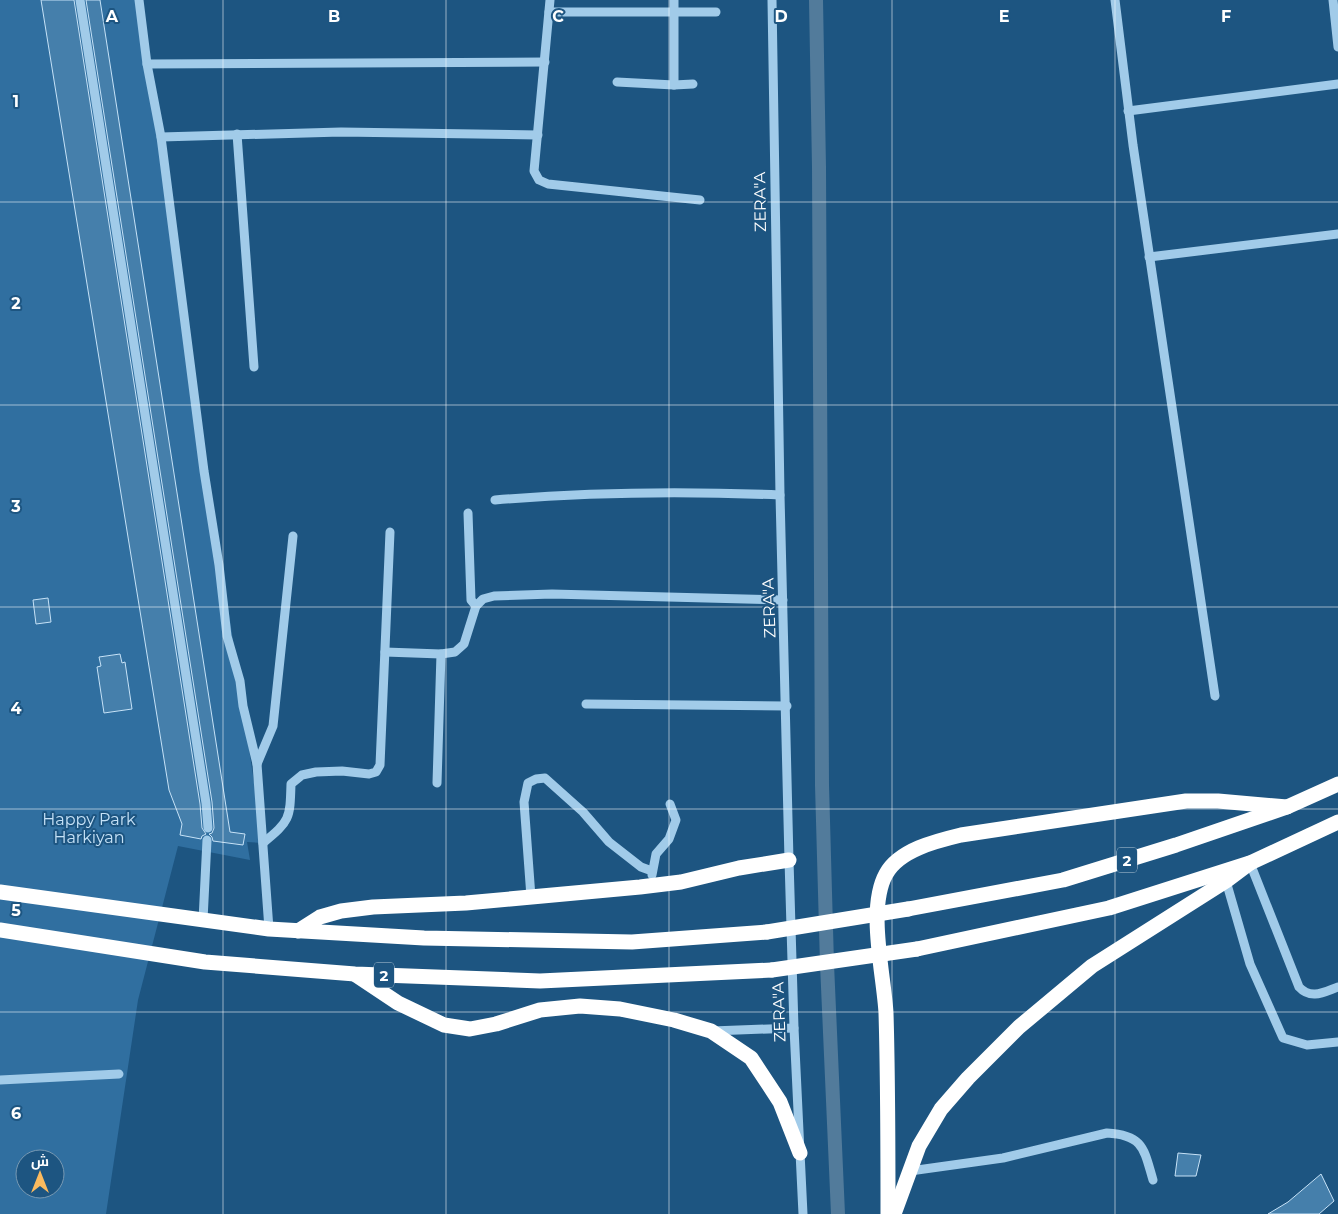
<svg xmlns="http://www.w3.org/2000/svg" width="1338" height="1214" font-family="Montserrat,Cairo,sans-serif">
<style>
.green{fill:#306fa0;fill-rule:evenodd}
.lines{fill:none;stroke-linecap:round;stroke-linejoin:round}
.canal{stroke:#527b9b;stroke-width:14}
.building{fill:#457fab;stroke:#c6e2f7}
.minor{stroke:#a1cbe9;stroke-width:9}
.highway{stroke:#fff;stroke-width:15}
.highway-bridge{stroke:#fff;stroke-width:15}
.grid{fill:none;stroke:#fff;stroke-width:1;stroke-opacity:0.55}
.labels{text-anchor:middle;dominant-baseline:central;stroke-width:4;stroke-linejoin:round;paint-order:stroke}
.shield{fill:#1d5581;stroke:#bbccd9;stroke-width:1}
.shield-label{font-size:15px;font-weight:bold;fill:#fff}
.street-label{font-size:16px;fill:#fff;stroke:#1d5581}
.park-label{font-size:16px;fill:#c6e2f7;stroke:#1d5581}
.grid-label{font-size:16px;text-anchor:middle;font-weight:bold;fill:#fff;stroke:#1d5581;stroke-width:4;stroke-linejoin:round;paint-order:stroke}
</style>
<rect width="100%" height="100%" fill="#1d5581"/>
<!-- green -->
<path class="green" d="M0 0H138L263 843 247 842 250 860 178 846 138 1000 106 1214H0ZM25 1159H55V1189H25Z"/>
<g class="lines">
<!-- canal -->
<polyline class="canal" points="816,0 819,167 822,785 827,964 838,1214"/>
</g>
<!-- building -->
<g class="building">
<polygon points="41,0 74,0 200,804 202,828 206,834 202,836 201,839 180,835 182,824 169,790"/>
<polygon points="86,0 100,0 230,832 245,834 243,845 213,841 212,837 209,834 212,833 214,828 212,802"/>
<polygon points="48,598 51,622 36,624 33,600"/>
<polygon points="120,654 122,663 125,662 132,709 104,713 97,667 101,666 99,657"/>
<polygon points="1178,1153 1201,1155 1196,1176 1175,1176"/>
<polygon points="1321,1174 1334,1201 1319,1214 1268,1214 1288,1202"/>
</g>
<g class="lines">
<!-- minor -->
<g class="minor">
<polyline points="80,0 206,803 208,828"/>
<polyline points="139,0 147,64 161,137 204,471 219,565 227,636 240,681 243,706 257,764 269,929"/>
<polyline points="550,0 534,171 539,180 548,184 700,200"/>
<polyline points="674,0 674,85"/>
<polyline points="772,0 780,495 789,860 794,1028 803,1214"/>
<polyline points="1115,0 1133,145 1215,696"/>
<polyline points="1333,0 1338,47"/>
<polyline points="549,12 716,12"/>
<polyline points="147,64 545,62"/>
<polyline points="617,82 674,85 693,84"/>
<polyline points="1128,111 1338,84"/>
<polyline points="237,134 254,367"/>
<polyline points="161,137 341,132 538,135"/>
<polyline points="1149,257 1338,234"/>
<path d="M495 500C590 492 685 491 780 495"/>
<polyline points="468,513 471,600 476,606"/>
<polyline points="385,652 441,654 455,652 464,644 476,606 483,599 494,596 552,594 783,600"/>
<polyline points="586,704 787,706"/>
<polyline points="257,764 273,726 293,536"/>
<polyline points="437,783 441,654"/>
<path d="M263 843C290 821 290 819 291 784L302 775 316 772 342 771 369 774 376 772 380 765 390 532"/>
<path d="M1250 863 1299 987C1311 1000 1324 992 1338 987"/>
<polyline points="652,875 656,854 669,839 676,820 670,804"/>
<polyline points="1226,881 1250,964 1283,1038 1307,1045 1338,1042"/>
<polyline points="531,897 524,802 528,783 536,779 545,778 583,812 609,842 641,867 652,871"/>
<polyline points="203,920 207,840"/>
<polyline points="712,1031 794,1028"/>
<polyline points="0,1080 119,1074"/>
<path d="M910 1171 1003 1158 1107 1133C1144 1135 1144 1150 1153 1180"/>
</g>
<!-- highway -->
<g class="highway">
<polyline points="0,892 269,929 424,938 632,942 767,932"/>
<polyline points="908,909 1063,880 1176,845 1287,807 1338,784"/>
<polyline points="0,930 205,962 355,974 540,981 772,970"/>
<polyline points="298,931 320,917 341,911 373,907 466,903 640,887 681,882 739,868 789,860"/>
<polyline points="917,949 1109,908 1250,863 1338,822"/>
<polyline points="356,975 398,1003 444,1025 470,1029 496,1024 540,1010 580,1006 620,1009 674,1020 711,1031 751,1058 780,1102 800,1153"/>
<path d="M888 1214C888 1147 888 1080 886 1013 884 975 867 908 886 874 899 850 936 841 961 835L1186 801H1218L1287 807"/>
<polyline points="894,1214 919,1146 941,1109 968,1078 1019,1027 1092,966 1226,881 1250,863"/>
</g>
<!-- highway-bridge -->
<g class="highway-bridge">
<polyline points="767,932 908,909"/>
<polyline points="772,970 917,949"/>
</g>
</g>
<!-- grid -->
<path class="grid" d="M223 0V1214M446 0V1214M669 0V1214M892 0V1214M1115 0V1214M0 202H1338M0 405H1338M0 607H1338M0 809H1338M0 1012H1338"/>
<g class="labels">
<!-- shield labels -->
<g class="shield">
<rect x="1117" y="847.5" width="20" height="25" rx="4"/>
<rect x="374" y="962.5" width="20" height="25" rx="4"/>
</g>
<g class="shield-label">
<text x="1127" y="860">2</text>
<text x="384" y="975">2</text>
</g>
<!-- street labels -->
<g class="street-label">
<text transform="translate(760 202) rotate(-91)">ZERA"A</text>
<text transform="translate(769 608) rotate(-92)">ZERA"A</text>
<text transform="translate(779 1012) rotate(-92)">ZERA"A</text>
</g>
<!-- park labels -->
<g class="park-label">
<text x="89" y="819">Happy Park<tspan x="89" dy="18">Harkiyan</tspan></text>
</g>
</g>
<g class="grid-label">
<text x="112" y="22">A</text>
<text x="334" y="22">B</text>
<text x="558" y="22">C</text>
<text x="781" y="22">D</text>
<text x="1004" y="22">E</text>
<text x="1226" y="22">F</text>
<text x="16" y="107">1</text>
<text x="16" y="309">2</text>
<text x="16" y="512">3</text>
<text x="16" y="714">4</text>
<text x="16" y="916">5</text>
<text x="16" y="1119">6</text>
</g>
<!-- north arrow -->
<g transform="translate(40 1174)"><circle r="24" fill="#1d5581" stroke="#7799b3"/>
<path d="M0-4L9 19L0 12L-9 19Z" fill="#faba5f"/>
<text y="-8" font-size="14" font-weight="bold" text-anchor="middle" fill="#ffffff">ش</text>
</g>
</svg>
